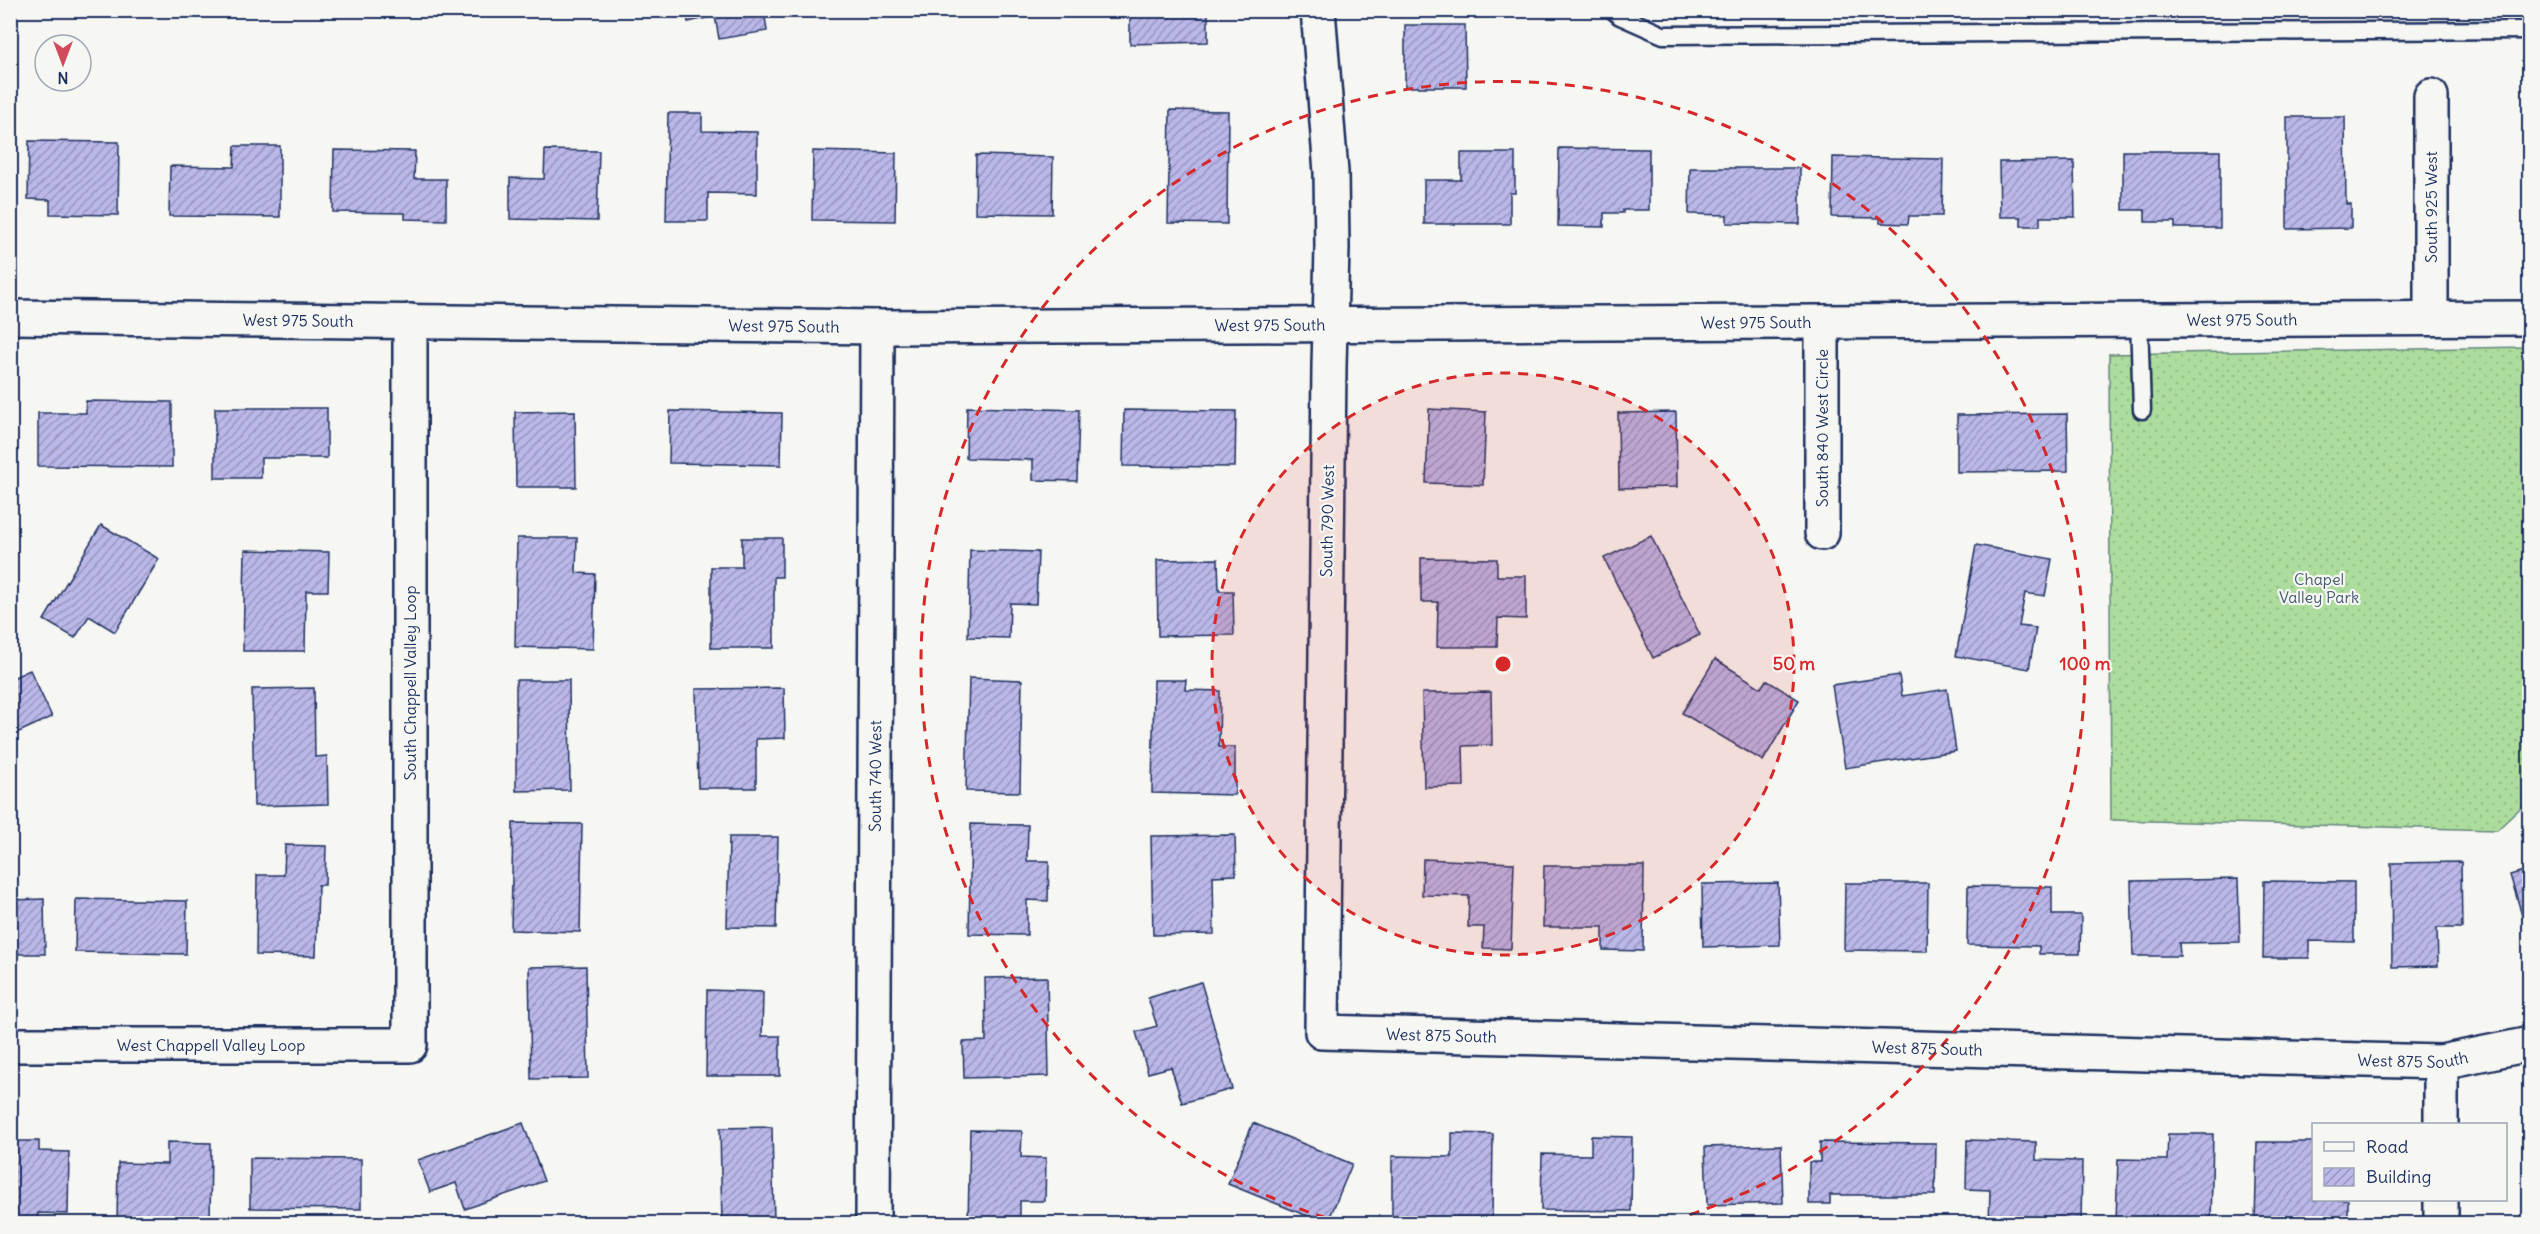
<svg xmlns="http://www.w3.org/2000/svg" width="2540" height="1234" font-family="Delius,sans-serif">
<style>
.grass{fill:url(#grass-dots);stroke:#64867e;stroke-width:1.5}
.building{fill:url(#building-hatch);stroke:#1b2f5e;stroke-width:1.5}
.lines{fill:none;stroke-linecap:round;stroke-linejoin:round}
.service-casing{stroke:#1b2f5e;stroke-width:21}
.minor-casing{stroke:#1b2f5e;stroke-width:38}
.service{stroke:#f6f6f2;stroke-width:16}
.minor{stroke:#f6f6f2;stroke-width:33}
.ring{fill:none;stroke:#d62828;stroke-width:3;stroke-dasharray:10 8}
.labels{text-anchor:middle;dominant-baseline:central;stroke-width:4.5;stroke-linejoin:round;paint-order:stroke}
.street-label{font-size:16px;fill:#1b2f5e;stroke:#f6f6f2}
.park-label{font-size:16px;fill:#405a6e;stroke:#f6f6f2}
.centre{fill:#d62828;stroke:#f6f6f2;stroke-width:3}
.ring-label{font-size:18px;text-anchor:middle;font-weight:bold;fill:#d62828;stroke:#f6f6f2;stroke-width:4.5;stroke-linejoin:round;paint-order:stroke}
</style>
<defs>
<pattern id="grass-dots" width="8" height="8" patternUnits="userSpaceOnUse" patternTransform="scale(1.5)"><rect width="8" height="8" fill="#addd9d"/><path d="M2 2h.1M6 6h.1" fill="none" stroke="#94be8a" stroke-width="1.8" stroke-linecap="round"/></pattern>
<pattern id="building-hatch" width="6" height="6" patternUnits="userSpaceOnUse" patternTransform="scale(1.5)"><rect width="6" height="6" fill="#bbb7e8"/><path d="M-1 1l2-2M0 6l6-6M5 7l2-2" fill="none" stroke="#9795bf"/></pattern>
</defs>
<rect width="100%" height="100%" fill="#f6f6f2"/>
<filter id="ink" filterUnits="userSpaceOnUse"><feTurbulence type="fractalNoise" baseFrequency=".0167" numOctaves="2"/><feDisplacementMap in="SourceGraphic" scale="12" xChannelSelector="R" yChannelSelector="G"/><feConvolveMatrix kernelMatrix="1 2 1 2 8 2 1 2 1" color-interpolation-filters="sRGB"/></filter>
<g filter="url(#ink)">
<!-- grass -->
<polygon class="grass" points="2529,347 2529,800 2497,830 2111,820 2109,354"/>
<!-- building -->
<g class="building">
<polygon points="686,10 764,10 767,31 719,39 715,16 688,22"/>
<polygon points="1130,10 1208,10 1208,42 1130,44"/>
<polygon points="1405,25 1465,25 1466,87 1405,87"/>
<polygon points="1170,110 1228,111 1227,224 1168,223"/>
<polygon points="668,113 702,113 702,131 757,132 757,194 708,193 708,221 666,221"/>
<rect x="2527" y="113" width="3" height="111"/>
<polygon points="2287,117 2345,117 2346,204 2351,204 2351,228 2287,229"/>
<polygon points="29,141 119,142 118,215 50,214 50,200 28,199"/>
<polygon points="235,146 280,146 280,217 169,216 170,166 234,167"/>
<polygon points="1559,148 1649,149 1649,210 1623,210 1623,213 1604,213 1604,227 1558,226"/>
<polygon points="334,150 415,151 414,179 446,179 446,220 405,219 405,213 333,212"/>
<polygon points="545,150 599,151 597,221 510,219 510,178 544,179"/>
<polygon points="813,151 896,153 895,221 812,220"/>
<polygon points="2123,151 2220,151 2220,228 2175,228 2175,222 2145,222 2145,210 2123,210"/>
<polygon points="1461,153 1515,153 1515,193 1510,193 1510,224 1424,224 1424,180 1461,180"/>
<polygon points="976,155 1053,157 1052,214 975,213"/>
<polygon points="1833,157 1943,159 1942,216 1909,216 1908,224 1880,223 1880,218 1832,217"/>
<polygon points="2074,161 2075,217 2040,217 2040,226 2021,226 2021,217 2000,217 1999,162"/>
<polygon points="1690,168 1800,168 1800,224 1727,223 1727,215 1689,214"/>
<polygon points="86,401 172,402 172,467 38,466 38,413 86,413"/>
<polygon points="967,407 1079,410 1077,481 1033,480 1033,460 966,458"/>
<polygon points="215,408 327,408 327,458 261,458 261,478 215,478"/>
<polygon points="1429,409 1486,412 1483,485 1426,483"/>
<polygon points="1124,410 1236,411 1235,467 1123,466"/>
<polygon points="575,411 576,487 516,487 515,412"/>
<polygon points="670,411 782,413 781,465 669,463"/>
<polygon points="1676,412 1677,487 1619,488 1618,413"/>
<polygon points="2067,414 2068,471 1957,472 1957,415"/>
<polygon points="101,525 159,559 115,632 89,616 75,638 44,620"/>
<polygon points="1651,536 1700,635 1653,658 1604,558"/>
<polygon points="517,538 577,538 576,573 595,574 593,649 515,647"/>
<polygon points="742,538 782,538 782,577 774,577 774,648 711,648 711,567 742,567"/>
<polygon points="1976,545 2052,559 2045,596 2025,593 2019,626 2036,628 2029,669 1956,656"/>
<polygon points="245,550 329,552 328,591 306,591 305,651 243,651"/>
<polygon points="970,550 1038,552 1036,604 1010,603 1009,638 968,637"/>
<polygon points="1421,558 1497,559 1497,576 1526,576 1526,619 1498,618 1497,647 1437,647 1438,602 1421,602"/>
<polygon points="1218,559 1219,591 1233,591 1234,635 1158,636 1157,560"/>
<polygon points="1715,659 1761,688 1766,680 1799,700 1763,761 1682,713"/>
<polygon points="30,670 52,717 10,736 10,679"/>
<polygon points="1899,675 1902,696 1947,689 1956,751 1845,768 1832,685"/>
<polygon points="969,678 1022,680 1020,792 966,791"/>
<polygon points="516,680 569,680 570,790 516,791"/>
<polygon points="1154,680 1186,680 1185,690 1220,691 1219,747 1235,747 1235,795 1152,793"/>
<polygon points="314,688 315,757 327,756 328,804 254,806 252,689"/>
<polygon points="784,688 785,738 756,739 756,788 698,788 696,689"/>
<polygon points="1491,692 1492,745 1463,746 1464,786 1424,787 1422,693"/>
<polygon points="513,823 582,824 580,932 511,930"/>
<polygon points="971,824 1028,825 1027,861 1049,861 1048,901 1027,900 1027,935 969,934"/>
<polygon points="1235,835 1236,875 1213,876 1214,934 1153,935 1151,836"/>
<polygon points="729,837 778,837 776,928 727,927"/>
<polygon points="285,845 326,846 325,885 318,885 316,956 256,955 257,875 284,875"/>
<polygon points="1423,859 1514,863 1511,949 1483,948 1484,927 1468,927 1469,896 1422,895"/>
<polygon points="2461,862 2462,928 2437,928 2438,966 2392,967 2391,863"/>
<polygon points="1544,866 1644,866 1643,951 1603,950 1603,927 1543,927"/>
<polygon points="2530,869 2530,941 2510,875"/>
<polygon points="2238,879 2240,942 2179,943 2180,956 2133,956 2131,881"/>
<polygon points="2264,881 2354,882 2354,942 2309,941 2309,958 2263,958"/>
<polygon points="1778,883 1780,945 1703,947 1702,884"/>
<polygon points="1845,883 1928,883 1927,951 1844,950"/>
<polygon points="1968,886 2052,887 2052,915 2081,915 2080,954 2039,954 2039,946 1967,945"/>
<polygon points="44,899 45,954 10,954 10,900"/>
<polygon points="76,899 187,901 186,954 75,952"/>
<polygon points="586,966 588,1078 531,1079 529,967"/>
<polygon points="1047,977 1049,1076 964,1078 963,1042 986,1041 985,978"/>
<polygon points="1201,982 1232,1089 1182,1103 1171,1067 1148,1073 1136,1032 1157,1026 1148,998"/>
<polygon points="707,990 763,992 762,1036 780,1036 780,1076 706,1076"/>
<polygon points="523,1123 544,1181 465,1209 456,1183 430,1192 418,1160"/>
<polygon points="1253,1123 1352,1164 1327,1224 1228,1184"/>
<polygon points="772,1127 774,1224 722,1224 720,1128"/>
<polygon points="970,1130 1022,1131 1021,1157 1046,1158 1045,1201 1020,1201 1020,1224 968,1224"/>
<polygon points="1452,1133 1493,1134 1492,1218 1392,1217 1392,1156 1452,1157"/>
<polygon points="2168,1134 2213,1134 2211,1224 2116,1222 2118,1159 2167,1160"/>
<polygon points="1591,1136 1632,1137 1631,1211 1541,1210 1542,1154 1591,1155"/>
<polygon points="1967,1140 2036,1142 2036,1160 2082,1161 2081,1224 1989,1224 1990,1190 1966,1189"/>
<polygon points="10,1141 39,1141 39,1151 69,1152 68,1214 38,1213 37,1224 10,1224"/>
<polygon points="167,1142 211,1143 210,1224 117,1224 118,1163 167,1164"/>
<polygon points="1820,1142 1936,1143 1935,1195 1830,1195 1830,1204 1809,1204 1809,1162 1820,1162"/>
<polygon points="2257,1142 2314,1142 2314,1200 2348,1200 2348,1224 2255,1224"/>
<polygon points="1781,1145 1783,1203 1707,1205 1705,1147"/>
<polygon points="250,1158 361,1159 361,1209 250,1208"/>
</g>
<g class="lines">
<!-- service casing -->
<g class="service-casing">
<g id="service">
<polyline points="1613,10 1620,16 1663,35 2530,30"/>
<polyline points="2139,320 2142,410"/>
</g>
</g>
<!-- minor casing -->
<g class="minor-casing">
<g id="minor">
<path id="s1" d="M1318 10 1331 172 1332 248 1329 366 1322 1032 2441 1062 2530 1044"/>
<polyline points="2431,96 2431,318"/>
<path id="s2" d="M10 317 877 327 2530 318"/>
<polyline points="1822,322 1822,533"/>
<path id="s3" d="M10 1045H410V321"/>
<polyline points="2441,1124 2441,1062"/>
<polyline points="2441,1200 2441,1224"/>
<path id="s4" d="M873 1224 877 327"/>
</g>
</g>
<!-- service -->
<use href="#service" class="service"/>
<!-- minor -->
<use href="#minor" class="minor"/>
</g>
</g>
<!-- distance rings -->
<circle cx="1503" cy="664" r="291" fill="#d62828" fill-opacity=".12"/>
<g class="ring">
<circle cx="1503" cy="664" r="291"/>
<path d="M1343 1223A582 582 0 1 1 1663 1223"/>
</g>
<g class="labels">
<!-- street labels -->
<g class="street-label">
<text transform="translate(2431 207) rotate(-90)">South 925 West</text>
<text stroke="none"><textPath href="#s2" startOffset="2232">West 975 South</textPath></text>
<text stroke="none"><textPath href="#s2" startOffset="288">West 975 South</textPath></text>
<text stroke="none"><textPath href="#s2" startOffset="1746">West 975 South</textPath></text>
<text stroke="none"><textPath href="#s2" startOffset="1260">West 975 South</textPath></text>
<text stroke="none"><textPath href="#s2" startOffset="774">West 975 South</textPath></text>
<text transform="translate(1822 428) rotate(-90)">South 840 West Circle</text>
<text transform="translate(1327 521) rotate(-89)">South 790 West</text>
<text transform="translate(410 683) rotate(-90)">South Chappell Valley Loop</text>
<text stroke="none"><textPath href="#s4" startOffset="448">South 740 West</textPath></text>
<text stroke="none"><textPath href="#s1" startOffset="1142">West 875 South</textPath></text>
<text stroke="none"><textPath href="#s3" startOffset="201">West Chappell Valley Loop</textPath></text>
<text stroke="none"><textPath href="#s1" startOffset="1628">West 875 South</textPath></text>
<text stroke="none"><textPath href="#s1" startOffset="2114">West 875 South</textPath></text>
</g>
<!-- park labels -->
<g class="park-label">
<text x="2319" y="579">Chapel<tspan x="2319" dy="18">Valley Park</tspan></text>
</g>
</g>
<circle cx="1503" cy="664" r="9" class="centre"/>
<g class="ring-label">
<text x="1794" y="670">50 m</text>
<text x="2085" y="670">100 m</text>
</g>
<!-- margin -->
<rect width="2540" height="1234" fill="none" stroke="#f6f6f2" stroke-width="36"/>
<rect x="18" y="18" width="2504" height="1198" fill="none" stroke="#1b2f5e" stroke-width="2" filter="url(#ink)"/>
<!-- legend -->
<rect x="2312" y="1123" width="195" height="78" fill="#f6f6f2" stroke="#9ea6b7" stroke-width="1.5"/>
<rect x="2324" y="1142" width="30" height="9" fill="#f6f6f2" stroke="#9ea6b7" stroke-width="1.5"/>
<text x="2366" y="1153" font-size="18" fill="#1b2f5e">Road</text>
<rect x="2324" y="1168" width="30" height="18" fill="url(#building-hatch)" stroke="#9ea6b7" stroke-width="1.5"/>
<text x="2366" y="1183" font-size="18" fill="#1b2f5e">Building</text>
<!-- north arrow -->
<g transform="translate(63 63) rotate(180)"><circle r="28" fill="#f6f6f2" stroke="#9ea6b7" stroke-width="1.5"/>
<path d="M0-4.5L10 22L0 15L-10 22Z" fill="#d1495b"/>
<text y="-9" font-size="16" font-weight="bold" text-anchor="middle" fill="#1b2f5e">N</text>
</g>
</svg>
